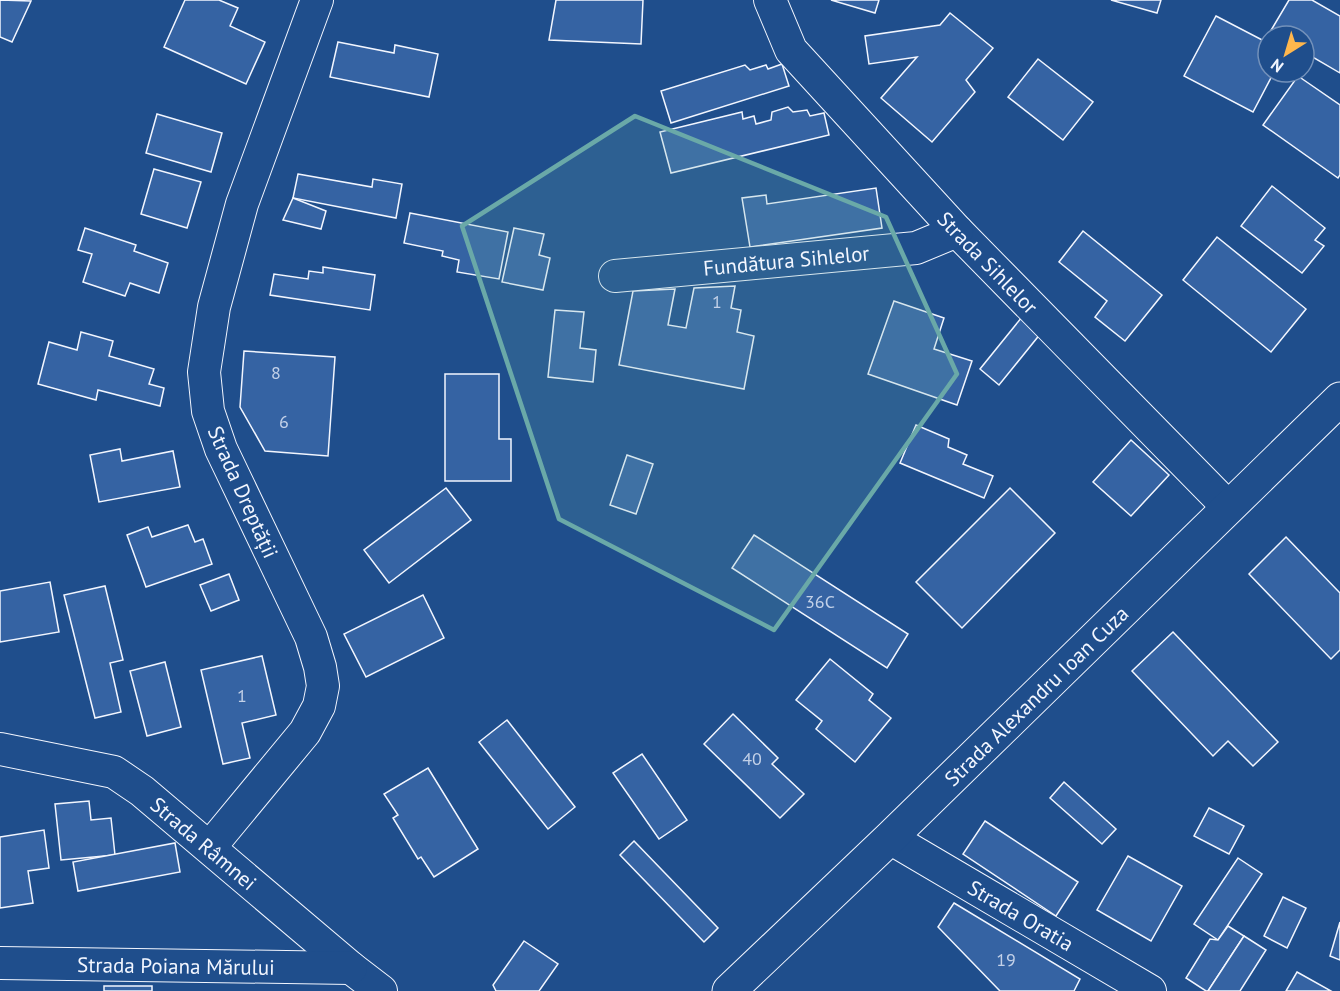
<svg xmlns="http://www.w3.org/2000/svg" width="1340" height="991" font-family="'PT Sans',sans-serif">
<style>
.building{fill:#3563a3;stroke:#f2f6ff;stroke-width:1.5}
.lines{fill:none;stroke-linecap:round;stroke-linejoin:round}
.street-casing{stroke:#f2f6ff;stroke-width:34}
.primary-casing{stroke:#f2f6ff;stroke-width:35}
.street{stroke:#1f4e8c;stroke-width:32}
.primary{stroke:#1f4e8c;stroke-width:33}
.marked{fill:#6aa9a8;fill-opacity:0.2;stroke:#6aa9a8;stroke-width:4.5;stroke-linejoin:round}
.labels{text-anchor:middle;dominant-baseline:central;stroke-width:4.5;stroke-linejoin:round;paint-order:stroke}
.number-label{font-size:18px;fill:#c3d1e8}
.street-label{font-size:21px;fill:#f2f6ff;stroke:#1f4e8c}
</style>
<rect width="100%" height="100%" fill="#1f4e8c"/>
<!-- building -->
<g class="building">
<polygon points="0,0 31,1 12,42 0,37"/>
<polygon points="185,0 219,0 238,8 230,26 265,42 246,84 164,47"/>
<polygon points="556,0 643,0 641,44 549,40"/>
<polygon points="831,0 879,0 875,13"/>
<polygon points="1111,0 1161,0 1157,13"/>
<polygon points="1289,0 1312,0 1340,16 1340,73 1304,52 1304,36 1277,36 1270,32"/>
<polygon points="950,13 993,48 966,80 975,92 932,142 881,98 917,57 869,64 865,36 940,25"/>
<polygon points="1216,16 1268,43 1268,72 1274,72 1253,112 1184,76"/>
<polygon points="338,42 394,53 395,45 438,54 429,97 330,77"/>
<polygon points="1038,59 1093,102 1063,140 1008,97"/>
<polygon points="782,64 789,86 671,123 661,91 745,65 750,70 766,65 768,69"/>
<polygon points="1298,76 1340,105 1340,175 1338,178 1263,125"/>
<polygon points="788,107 793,112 807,110 810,116 824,113 829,135 671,173 660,132 742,112 743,119 754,116 756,124 771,120 772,112"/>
<polygon points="157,114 222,133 211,172 146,153"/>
<polygon points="154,169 201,182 187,228 141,214"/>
<polygon points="298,174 372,187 373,179 402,184 396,218 293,198"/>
<polygon points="1272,186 1325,228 1315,240 1324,246 1302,273 1241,226"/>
<polygon points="876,188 882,228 750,247 742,198 766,195 767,204"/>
<polygon points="293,198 326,211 321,229 283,220"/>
<polygon points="410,213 508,232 499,279 457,272 459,260 442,256 443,251 404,243"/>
<polygon points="85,228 136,245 134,251 168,263 159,293 130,283 125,296 83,282 92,254 78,250"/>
<polygon points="514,228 544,234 539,255 550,258 543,290 502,282"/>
<polygon points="1083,231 1162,295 1125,341 1095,317 1107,301 1059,262"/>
<polygon points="1217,237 1306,309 1271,352 1183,280"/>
<polygon points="323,267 375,275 370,310 270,295 274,274 308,279 309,271 323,273"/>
<polygon points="735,286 731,308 741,310 737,332 754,336 744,389 619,365 633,291 675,289 668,325 686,328 694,288"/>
<polygon points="894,301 944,318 934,349 972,361 957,405 868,374"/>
<polygon points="555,310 584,312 580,348 596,350 593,382 548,377"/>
<polygon points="1022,317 1041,333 999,385 980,369"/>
<polygon points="81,332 113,341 109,356 154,369 149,384 164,388 160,406 98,390 96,400 38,384 49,342 77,350"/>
<polygon points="244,351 335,357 328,456 265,451 240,407"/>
<polygon points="445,374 499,374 499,439 511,439 511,481 445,481"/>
<polygon points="916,425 949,439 948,447 967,455 963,464 993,476 984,498 900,463"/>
<polygon points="1131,440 1169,475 1131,516 1093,482"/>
<polygon points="120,449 122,461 173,451 180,487 99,502 90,455"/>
<polygon points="627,455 653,464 636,514 610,505"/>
<polygon points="446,488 471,520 389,583 364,550"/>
<polygon points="1010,488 1055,533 962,628 916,582"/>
<polygon points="188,525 195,542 203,539 212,564 146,587 127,535 148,527 152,537"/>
<polygon points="754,535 908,634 887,668 732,568"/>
<polygon points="1286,537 1340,593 1340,650 1331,659 1249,574"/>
<polygon points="229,574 239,600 211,611 200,585"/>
<polygon points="50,582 59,632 0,642 0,591"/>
<polygon points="105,586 123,660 110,663 121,712 95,718 64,595"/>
<polygon points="423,595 444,638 366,677 344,634"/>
<polygon points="1173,632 1278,742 1253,766 1228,741 1213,756 1132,671"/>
<polygon points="262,656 276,715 242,723 250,758 223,764 201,670"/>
<polygon points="830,659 873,694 869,700 891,718 855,762 816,729 822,721 796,700"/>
<polygon points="165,662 181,727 147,736 130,671"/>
<polygon points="733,714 778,758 772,764 804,794 780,818 704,744"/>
<polygon points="507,720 575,807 548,829 479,742"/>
<polygon points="642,754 687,820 659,839 613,773"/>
<polygon points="428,768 478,849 434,877 421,857 418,859 393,818 398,815 384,794"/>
<polygon points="1064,782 1116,829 1102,844 1050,798"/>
<polygon points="89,801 91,820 111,818 115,855 61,860 55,804"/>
<polygon points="1209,808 1244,826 1229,854 1194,836"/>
<polygon points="985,821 1078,882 1056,916 963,854"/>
<polygon points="44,830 49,868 28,871 33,903 0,908 0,837"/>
<polygon points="634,841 718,928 704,942 620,855"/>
<polygon points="175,843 180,872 78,891 73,862"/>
<polygon points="1128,856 1182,886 1151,941 1097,910"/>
<polygon points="1238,858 1262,874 1218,940 1194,924"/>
<polygon points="1283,897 1306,908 1287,948 1264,936"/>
<polygon points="954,903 1080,979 1074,991 1000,991 938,927"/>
<polygon points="1340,922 1340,960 1330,956"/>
<polygon points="1228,926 1244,936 1208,991 1206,991 1186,978 1210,939 1218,940"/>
<polygon points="1244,936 1266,950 1240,991 1208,991"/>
<polygon points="524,941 558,964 539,991 496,991 493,985"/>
<polygon points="1297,972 1331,991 1286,991"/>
<rect x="104" y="986" width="48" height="5"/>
</g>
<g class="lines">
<!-- street casing -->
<g class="street-casing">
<g id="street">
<path id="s1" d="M770 0 791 50 957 231 1228 507"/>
<path id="s2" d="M615 276 916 248 957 231"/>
<path id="s3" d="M0 749 114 772 142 791 351 968 381 991"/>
<path id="s4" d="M890 838 1150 991"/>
<polyline points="210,847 305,732 319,706 323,686 320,667 311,637 221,449 208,411 204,372 214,307 242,204 317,0"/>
<path id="s5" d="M0 963 351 968"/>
</g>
</g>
<!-- primary casing -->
<g class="primary-casing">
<g id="primary">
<path id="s6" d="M729 991 890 838 1340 399"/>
</g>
</g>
<!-- street -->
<use href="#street" class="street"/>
<!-- primary -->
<use href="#primary" class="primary"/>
</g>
<!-- marked area -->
<path class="marked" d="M635 116 886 217 957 374 774 630 559 519 462 226Z"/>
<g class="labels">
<!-- number labels -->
<g class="number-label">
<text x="717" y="301">1</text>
<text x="276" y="372">8</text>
<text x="284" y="421">6</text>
<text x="820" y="601">36C</text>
<text x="242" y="695">1</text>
<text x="752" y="758">40</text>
<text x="1006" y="959">19</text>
</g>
<!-- street labels -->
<g class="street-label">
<text stroke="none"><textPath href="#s2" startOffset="172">Fundătura Sihlelor</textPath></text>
<text stroke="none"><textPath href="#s1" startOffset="344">Strada Sihlelor</textPath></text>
<text transform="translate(243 492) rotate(66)">Strada Dreptății</text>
<text stroke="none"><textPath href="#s6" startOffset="426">Strada Alexandru Ioan Cuza</textPath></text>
<text stroke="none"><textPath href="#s3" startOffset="231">Strada Râmnei</textPath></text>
<text stroke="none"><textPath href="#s4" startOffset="152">Strada Oratia</textPath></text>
<text stroke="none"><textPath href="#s5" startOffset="176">Strada Poiana Mărului</textPath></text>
</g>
</g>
<!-- north arrow -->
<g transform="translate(1286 54) rotate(217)"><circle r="28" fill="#1f4e8c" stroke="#7391ba" stroke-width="1.5"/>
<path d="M0-4.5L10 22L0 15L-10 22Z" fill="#ffb74d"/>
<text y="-9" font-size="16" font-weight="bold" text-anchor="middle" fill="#f2f6ff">N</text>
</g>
</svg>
